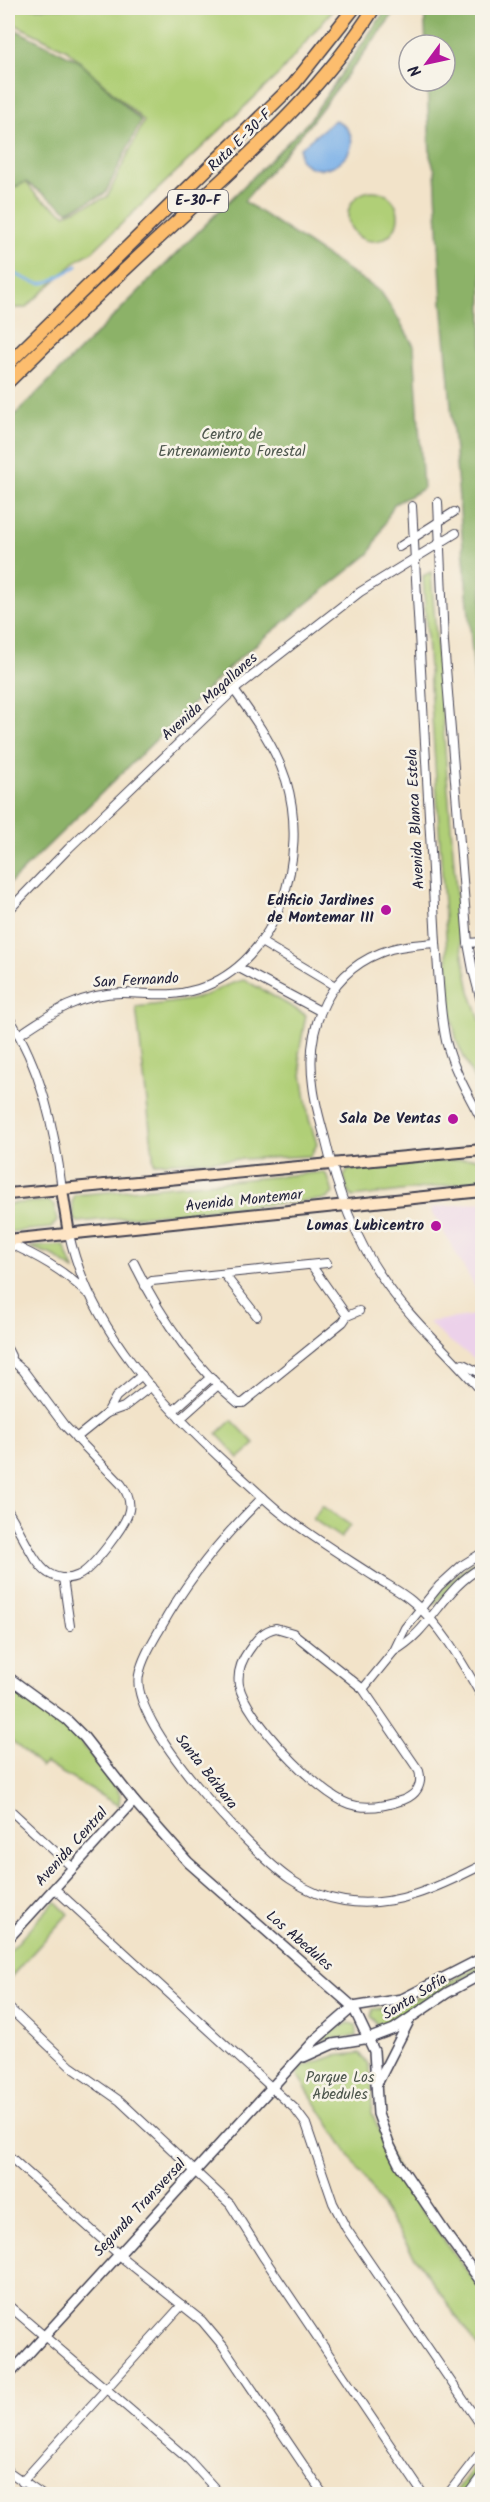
<svg xmlns="http://www.w3.org/2000/svg" width="490" height="2502" font-family="Kalam,sans-serif">
<style>
.built{fill:#ecd1ea}
.green{fill:#b0cf77;stroke:#697859;stroke-width:1.5}
.forest{fill:#8cb268;stroke:#576a52;stroke-width:1.5}
.water{fill:#7ab0e8;stroke:#4e6992;stroke-width:1.5}
.lines{fill:none;stroke-linecap:round;stroke-linejoin:round}
.stream{stroke:#7ab0e8;stroke-width:3}
.minor-casing{stroke:#413f50;stroke-width:10}
.tertiary-casing{stroke:#413f50;stroke-width:12}
.secondary-casing{stroke:#413f50;stroke-width:14}
.trunk-casing{stroke:#413f50;stroke-width:15}
.minor{stroke:#fff;stroke-width:8}
.tertiary{stroke:#fff;stroke-width:9}
.secondary{stroke:#fee5c5;stroke-width:10}
.trunk{stroke:#fcbd6e;stroke-width:12}
.poi-dot{fill:#b5179e;stroke:#f7f3e8;stroke-width:2}
.labels{text-anchor:middle;dominant-baseline:central;stroke-width:5;stroke-linejoin:round;paint-order:stroke}
.shield{fill:#f7f3e8;stroke:#62616f;stroke-width:1.5}
.shield-label{font-size:14px;font-weight:bold;fill:#22223b}
.street-label{font-size:15px;fill:#22223b;stroke:#f7f3e8}
.park-label{font-size:15px;fill:#4d564d;stroke:#f7f3e8}
.poi-label{font-size:15px;font-weight:bold;fill:#22223b;stroke:#f7f3e8;text-anchor:end}
</style>
<rect width="100%" height="100%" fill="#f7f3e8"/>
<filter id="ink" filterUnits="userSpaceOnUse"><feTurbulence type="fractalNoise" baseFrequency=".0167" numOctaves="2"/><feDisplacementMap in="SourceGraphic" scale="12" xChannelSelector="R" yChannelSelector="G"/><feConvolveMatrix kernelMatrix="1 2 1 2 8 2 1 2 1" color-interpolation-filters="sRGB"/></filter>
<filter id="wash" filterUnits="userSpaceOnUse"><feTurbulence type="fractalNoise" baseFrequency=".008" numOctaves="4" result="noise"/><feDisplacementMap in="SourceGraphic" scale="24" xChannelSelector="R" yChannelSelector="G"/><feGaussianBlur stdDeviation="1.35" result="paint"/><feColorMatrix in="noise" values="0 0 0 0 0 0 0 0 0 0 0 0 0 0 0 0 0 1.4 0 .05"/><feComposite in="paint" operator="in"/></filter>
<g filter="url(#wash)">
<rect width="100%" height="100%" fill="#f2e3c9"/>
<!-- built -->
<g class="built">
<polygon points="482,1202 482,1299 430,1208"/>
<polygon points="482,1314 482,1363 477,1361 440,1334 429,1322"/>
</g>
<!-- green -->
<g class="green">
<polygon points="8,8 334,8 281,72 92,252 79,259 25,308 8,308 8,190 26,182 37,196 65,214 107,197 144,121 67,50 8,21"/>
<circle cx="373" cy="216" r="25"/>
<polygon points="431,572 460,941 470,991 482,1026 482,1097 457,1042 451,1014 423,576"/>
<path d="M245 980 306 1015 299 1054 309 1119 317 1144 311 1156 154 1163 136 1007C156 1004 177 1003 197 998 213 994 229 981 245 980Z"/>
<polygon points="472,1158 482,1159 482,1181 353,1197 348,1192 344,1176 348,1170"/>
<polygon points="324,1172 328,1177 333,1193 327,1199 78,1222 74,1219 72,1202 75,1195"/>
<polygon points="48,1201 54,1205 57,1221 51,1228 8,1232 8,1204"/>
<polygon points="64,1245 74,1270 50,1254 29,1247"/>
<polygon points="232,1420 255,1444 239,1458 217,1434"/>
<polygon points="322,1506 350,1525 341,1538 313,1519"/>
<path d="M482 1557V1562L464 1574 435 1604H433L432 1601C447 1582 462 1569 482 1557Z"/>
<polygon points="8,1689 53,1717 78,1738 120,1794 119,1806 45,1763 41,1767 8,1737"/>
<polygon points="55,1901 68,1914 8,1980 8,1953"/>
<path d="M480 1965 482 1969C469 1976 454 1983 441 1991 420 2002 401 2028 377 2026L371 2016 373 2009C412 2006 446 1983 480 1965Z"/>
<polygon points="349,2023 356,2025 357,2036 321,2040 333,2030"/>
<polygon points="360,2053 368,2065 372,2078 372,2113 395,2166 417,2204 482,2291 482,2353 415,2257 298,2076 301,2067 334,2056"/>
<polygon points="482,2456 482,2470 464,2494 454,2494"/>
</g>
<!-- forest -->
<g class="forest">
<polygon points="387,8 398,8 309,125 244,201 381,292 396,315 414,346 423,489 394,504 370,553 237,660 8,885 8,422 308,122"/>
<polygon points="424,8 482,8 482,768 442,301 435,171 430,156 427,81 445,81 445,45 426,45"/>
<polygon points="8,26 79,61 141,121 105,194 68,211 26,182 8,190"/>
</g>
<!-- water -->
<path class="water" d="M335 120C379 142 325 189 300 159V148Z"/>
<g class="lines">
<!-- stream -->
<path class="stream" d="M8 272H12C46 291 44 284 77 266"/>
</g>
</g>
<g filter="url(#ink)">
<g class="lines">
<!-- minor casing -->
<g class="minor-casing">
<g id="minor">
<polyline points="438,502 444,643 468,943 473,970 482,1005"/>
<path d="M412 506 436 943C439 975 439 1009 446 1041 453 1069 469 1096 482 1121"/>
<polyline points="399,547 454,512"/>
<polyline points="8,911 69,848 234,690 360,592 456,533"/>
<polyline points="261,942 335,986"/>
<path d="M436 943C421 944 406 945 391 949 329 968 305 1024 313 1085 315 1103 320 1121 325 1138 336 1186 353 1235 381 1276 410 1320 449 1352 482 1392"/>
<polyline points="468,943 482,942"/>
<polyline points="239,968 320,1011"/>
<path d="M8 1016C41 1068 55 1129 62 1190"/>
<path d="M19 1035C51 1013 81 993 122 993 150 993 169 998 198 989 280 962 309 856 286 780 275 746 254 718 234 690"/>
<path d="M69 1234C90 1330 163 1406 233 1470 249 1484 264 1499 281 1513 310 1536 343 1556 375 1577 387 1585 402 1592 413 1602 443 1627 463 1664 482 1697"/>
<path d="M8 1243C38 1256 63 1270 87 1293"/>
<path d="M134 1263C159 1314 194 1367 238 1403H243L343 1322 347 1316 359 1311"/>
<polyline points="312,1266 347,1316"/>
<polyline points="224,1274 257,1316"/>
<polyline points="145,1286 152,1281 327,1263"/>
<polyline points="8,1350 11,1356 8,1365"/>
<polyline points="463,1364 482,1374"/>
<polyline points="173,1411 211,1377"/>
<polyline points="107,1413 116,1397 142,1375"/>
<polyline points="180,1419 218,1385"/>
<polyline points="76,1438 107,1413 124,1407 151,1386"/>
<path d="M263 1497C223 1536 187 1580 160 1629 152 1643 142 1659 139 1675 129 1723 251 1852 290 1879 306 1890 325 1898 344 1901 394 1909 439 1887 482 1865"/>
<path d="M8 1511C19 1527 33 1563 48 1573 58 1579 69 1580 79 1575 92 1569 127 1524 129 1510 131 1500 127 1492 121 1484L64 1425 23 1370 11 1360"/>
<polyline points="63,1578 70,1626"/>
<path d="M276 1628 293 1633 363 1689 419 1771C423 1785 416 1795 403 1800 386 1806 367 1810 349 1804 318 1794 245 1717 239 1685 237 1672 241 1661 249 1650 257 1639 262 1631 276 1628Z"/>
<path d="M394 1651C432 1630 442 1589 482 1567"/>
<polyline points="363,1689 394,1651 405,1628 439,1586 461,1566 482,1553"/>
<polyline points="8,1808 73,1868"/>
<polyline points="54,1888 294,2108 306,2124 333,2203 346,2228 482,2427"/>
<polyline points="8,2007 70,2066 120,2101 230,2204 264,2258 423,2494"/>
<polyline points="8,2155 125,2260 202,2321 223,2346 323,2494"/>
<polyline points="8,2305 189,2460 220,2494"/>
<polyline points="8,2471 41,2494"/>
<polyline points="22,2482 182,2305"/>
<polyline points="448,2494 482,2450"/>
<polyline points="468,2494 482,2475"/>
</g>
</g>
<!-- tertiary casing -->
<g class="tertiary-casing">
<g id="tertiary">
<polyline points="8,1677 67,1720 84,1737 134,1801 188,1862 353,2007 374,2051 378,2114 389,2144 399,2164 449,2238 482,2283"/>
<polyline points="8,1939 134,1801"/>
<polyline points="304,2057 333,2044 370,2038 394,2029 447,1993 482,1974"/>
<polyline points="377,2084 410,2019"/>
<polyline points="8,2376 316,2039 353,2007 402,1999 482,1958"/>
</g>
</g>
<!-- secondary casing -->
<g class="secondary-casing">
<g id="secondary">
<polyline points="62,1190 69,1234"/>
<polyline points="8,1194 482,1150"/>
<polyline points="8,1240 482,1191"/>
</g>
</g>
<!-- trunk casing -->
<g class="trunk-casing">
<g id="trunk">
<polyline points="8,364 294,84 354,8"/>
<path d="M8 382C62 329 117 276 173 225 246 157 321 93 374 8"/>
</g>
</g>
<!-- minor -->
<use href="#minor" class="minor"/>
<!-- tertiary -->
<use href="#tertiary" class="tertiary"/>
<!-- secondary -->
<use href="#secondary" class="secondary"/>
<!-- trunk -->
<use href="#trunk" class="trunk"/>
</g>
</g>
<!-- markers -->
<g class="poi-dot">
<circle cx="386" cy="910" r="6"/>
<circle cx="453" cy="1119" r="6"/>
<circle cx="436" cy="1226" r="6"/>
</g>
<g class="labels">
<!-- shield labels -->
<rect class="shield" x="168" y="190" width="60" height="22" rx="4.5"/>
<g class="shield-label">
<text x="198" y="201">E-30-F</text>
</g>
<!-- street labels -->
<g class="street-label">
<text transform="translate(240 141) rotate(-44)">Ruta E-30-F</text>
<text transform="translate(210 697) rotate(-42)">Avenida Magallanes</text>
<text transform="translate(416 819) rotate(-93)">Avenida Blanca Estela</text>
<text transform="translate(136 981) rotate(-3)">San Fernando</text>
<text transform="translate(244 1201) rotate(-6)">Avenida Montemar</text>
<text transform="translate(206 1772) rotate(52)">Santa Bárbara</text>
<text transform="translate(72 1847) rotate(-48)">Avenida Central</text>
<text transform="translate(299 1941) rotate(41)">Los Abedules</text>
<text transform="translate(415 1997) rotate(-32)">Santa Sofía</text>
<text transform="translate(140 2208) rotate(-47)">Segunda Transversal</text>
</g>
<!-- park labels -->
<g class="park-label">
<text x="232" y="435">Centro de<tspan x="232" dy="17">Entrenamiento Forestal</tspan></text>
<text x="340" y="2078">Parque Los<tspan x="340" dy="17">Abedules</tspan></text>
</g>
<!-- poi labels -->
<g class="poi-label">
<text x="374" y="901">Edificio Jardines<tspan x="374" dy="17">de Montemar III</tspan></text>
<text x="441" y="1119">Sala De Ventas</text>
<text x="424" y="1226">Lomas Lubicentro</text>
</g>
</g>
<!-- margin -->
<rect width="490" height="2502" fill="none" stroke="#f7f3e8" stroke-width="30"/>
<!-- north arrow -->
<g transform="translate(427 63) rotate(237)"><circle r="28" fill="#f7f3e8" stroke="#a29fa3" stroke-width="1.5"/>
<path d="M0-4.5L10 22L0 15L-10 22Z" fill="#b5179e"/>
<text y="-9" font-size="16" font-weight="bold" text-anchor="middle" fill="#22223b">N</text>
</g>
</svg>
